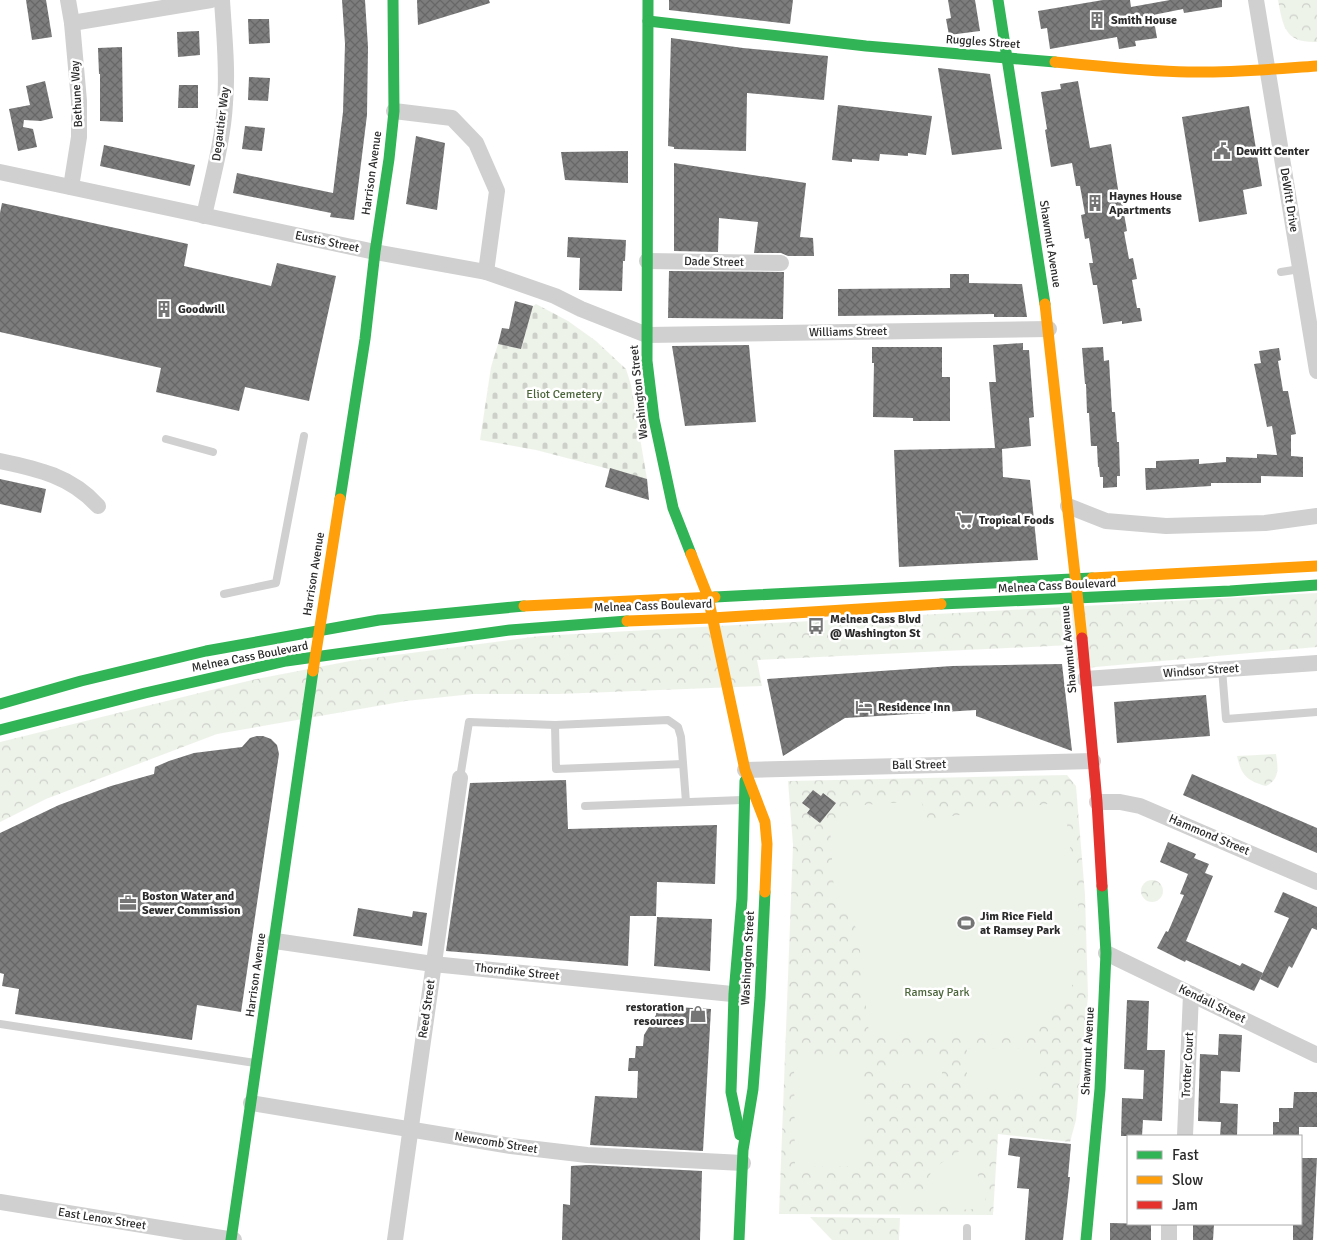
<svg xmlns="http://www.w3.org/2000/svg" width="1317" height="1240" font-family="Signika,sans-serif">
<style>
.forest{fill:url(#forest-crowns)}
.cemetery{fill:url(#cemetery-stones)}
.pitch{fill:#eef3ea}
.building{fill:url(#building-cross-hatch)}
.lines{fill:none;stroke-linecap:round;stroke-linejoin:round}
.lane{stroke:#d0d0d0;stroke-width:8}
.street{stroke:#d0d0d0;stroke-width:16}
.fast{stroke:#30b455;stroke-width:11}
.slow{stroke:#ff9f0a;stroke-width:11}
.jam{stroke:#e5322d;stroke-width:11}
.labels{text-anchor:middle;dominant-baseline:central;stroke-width:5;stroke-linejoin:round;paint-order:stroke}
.poi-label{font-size:12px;font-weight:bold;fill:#2b2b2b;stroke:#fff;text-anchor:start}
.street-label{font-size:12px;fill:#2b2b2b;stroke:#fff}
.park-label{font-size:12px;fill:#4b653a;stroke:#fff}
</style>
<defs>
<pattern id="forest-crowns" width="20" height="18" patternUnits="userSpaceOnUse" patternTransform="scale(1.25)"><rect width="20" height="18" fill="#eef3ea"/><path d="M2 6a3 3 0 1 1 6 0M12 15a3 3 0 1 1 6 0" fill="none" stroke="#ccd0c9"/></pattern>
<pattern id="cemetery-stones" width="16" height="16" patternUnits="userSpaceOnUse" patternTransform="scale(1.25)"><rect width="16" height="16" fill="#eef3ea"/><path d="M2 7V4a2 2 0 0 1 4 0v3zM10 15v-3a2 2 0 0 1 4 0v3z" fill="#ccd0c9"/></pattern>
<pattern id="building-cross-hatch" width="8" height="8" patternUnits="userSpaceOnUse" patternTransform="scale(1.25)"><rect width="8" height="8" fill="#7d7d7d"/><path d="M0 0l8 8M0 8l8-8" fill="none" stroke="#676767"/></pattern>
</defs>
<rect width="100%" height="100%" fill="#fff"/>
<!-- forest -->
<g class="forest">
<path d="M1278 0H1317V42C1285 43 1283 27 1278 0Z"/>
<polygon points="1317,593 1317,647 1074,669 1072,645 757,660 762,686 559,694 473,694 406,701 217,734 46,799 0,822 0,742 252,680 350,661 540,636"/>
<path d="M1276 754C1278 768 1280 779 1266 786 1247 781 1241 775 1237 756Z"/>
<polygon points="1067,775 1076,786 1085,895 1088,996 1076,1120 1070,1142 998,1134 993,1215 779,1214 793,845 788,781"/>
<circle cx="1152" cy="891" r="11"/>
<polygon points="810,1217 900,1218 899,1240 832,1240"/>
</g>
<!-- cemetery -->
<polygon class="cemetery" points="536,304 568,321 596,341 626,369 631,385 647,479 536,450 480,440 491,367 498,344 521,349 533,306"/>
<!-- pitch -->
<g class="pitch">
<polygon points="921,801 928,819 1064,802 1079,914 1074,983 1035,1033 869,1034 858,931 834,891 830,826 848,806"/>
<polygon points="967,1049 1040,1049 1039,1092 967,1092"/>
<polygon points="794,1056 863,1056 863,1166 795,1167"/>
<polygon points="942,1057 942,1083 886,1084 886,1058"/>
<path d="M978 1139C977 1159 972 1174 986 1190L985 1202 973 1209 958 1210 957 1204 904 1203 899 1201 897 1195 901 1189C906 1189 909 1190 913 1191 929 1193 928 1178 932 1169Z"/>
</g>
<!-- building -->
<g class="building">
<polygon points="26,0 46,0 52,37 32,40"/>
<polygon points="342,0 365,0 368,47 367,115 354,220 330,217 331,213 233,193 237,173 333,193 343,112 345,44"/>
<polygon points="417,0 489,0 490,3 418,25"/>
<polygon points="669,0 793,0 790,24 669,10"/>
<polygon points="948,0 975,0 980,31 949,35 946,19 951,18"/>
<polygon points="1103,0 1130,0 1131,7 1170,0 1222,0 1222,7 1184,13 1183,9 1153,15 1157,38 1135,41 1136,46 1119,49 1117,37 1050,49 1047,28 1041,29 1038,11"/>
<polygon points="248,19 269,19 270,43 249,44"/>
<polygon points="199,31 200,55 178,57 177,32"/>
<polygon points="671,38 743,48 828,56 824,100 747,93 746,151 674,149 674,147 668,146"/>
<polygon points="122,47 123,122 100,121 100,74 99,74 98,48"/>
<polygon points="938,68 990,74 1002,149 952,155"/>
<polygon points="249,77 270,78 268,101 248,100"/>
<polygon points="45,81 53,118 41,121 24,120 23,127 33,129 37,147 18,151 9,109 30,105 26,86"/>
<polygon points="1078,81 1090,148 1111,144 1120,202 1122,202 1127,231 1124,232 1129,259 1133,258 1137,279 1132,280 1137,308 1140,308 1142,321 1122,324 1122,321 1103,324 1097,285 1093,285 1089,263 1093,263 1089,238 1085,239 1081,215 1085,214 1080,186 1076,186 1072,163 1051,167 1045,130 1047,129 1041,92 1061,89 1060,84"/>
<polygon points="179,85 198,85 198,108 178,108"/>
<polygon points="838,105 932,116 926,155 908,153 908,156 880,154 879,161 852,159 852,162 832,160"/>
<polygon points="1249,106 1262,186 1243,190 1247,214 1199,222 1182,117"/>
<polygon points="245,126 265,128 262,151 242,149"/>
<polygon points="416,136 445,143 437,210 406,204"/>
<polygon points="104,145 195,165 190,186 100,166"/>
<polygon points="628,151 628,183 565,180 561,152"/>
<polygon points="674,163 806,183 800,237 813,238 814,256 788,256 781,253 754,253 758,222 719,218 718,252 674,251"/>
<polygon points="2,203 188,244 184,266 271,286 277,263 336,276 309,401 245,387 239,411 156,392 161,368 0,332 0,213"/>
<polygon points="568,237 626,240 625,261 623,261 622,291 579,290 580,258 567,257"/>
<polygon points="669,271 784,272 783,319 668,318"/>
<polygon points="950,274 969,274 969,283 1022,284 1027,317 994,317 994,314 838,316 838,289 950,288"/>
<polygon points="515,301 533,306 521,349 498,344 502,328 509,329"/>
<polygon points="1023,343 1023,350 1029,350 1034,417 1029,418 1031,446 1002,449 1003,477 1030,480 1038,560 899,567 894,450 995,448 989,382 996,382 993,345"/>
<polygon points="749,345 756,422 685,426 672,346"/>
<polygon points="872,347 942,347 942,377 950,377 950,421 913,421 913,418 873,417 874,363 872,363"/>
<polygon points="1103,347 1104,361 1109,360 1112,412 1115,412 1117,442 1119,442 1120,476 1117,476 1117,487 1103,488 1103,477 1100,477 1099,467 1098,467 1097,446 1091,446 1089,413 1087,413 1086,384 1085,384 1082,348"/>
<polygon points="1279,348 1281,360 1278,361 1283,391 1288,391 1296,434 1291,435 1291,456 1303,457 1303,477 1261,476 1261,483 1211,483 1211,486 1146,490 1145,468 1156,468 1156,461 1199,459 1199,464 1226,462 1226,457 1257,458 1257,454 1277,455 1272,426 1267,427 1254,364 1261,363 1259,351"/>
<polygon points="610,468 647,479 649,500 605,487"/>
<polygon points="0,479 46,489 41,513 0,504"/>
<polygon points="1062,664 1072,751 976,716 976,710 845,718 783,756 767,679 952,666"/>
<polygon points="1206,695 1210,736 1117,743 1114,702"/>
<polygon points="257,736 263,736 271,739 277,745 279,754 241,1012 197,1005 192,1040 15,1014 19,989 2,986 4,974 0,973 0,833 59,805 111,786 154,774 155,767 169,761 194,753 242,747 250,738"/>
<polygon points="1192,774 1317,828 1317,853 1183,795"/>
<polygon points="566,780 568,829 717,825 715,884 657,882 656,916 630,916 628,966 446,951 470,783"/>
<polygon points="813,790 821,796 823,793 836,803 820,823 807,813 810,809 802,803"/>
<polygon points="1168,842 1196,854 1194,858 1209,864 1205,873 1213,876 1186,941 1240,966 1242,963 1263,973 1254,991 1186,960 1185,962 1157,948 1166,931 1168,932 1184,895 1180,894 1188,874 1160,862"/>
<polygon points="1283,892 1317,907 1317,930 1312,928 1292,968 1289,966 1278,988 1260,979 1289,918 1274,912"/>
<polygon points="358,908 412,917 413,911 427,913 422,946 353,936"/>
<polygon points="657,917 712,919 710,971 654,966"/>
<polygon points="1127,1000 1149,1001 1147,1050 1165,1050 1162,1121 1143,1120 1142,1136 1121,1136 1122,1098 1143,1099 1144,1070 1124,1069"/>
<polygon points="657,1006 711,1009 703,1151 590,1145 595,1096 637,1098 638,1071 628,1071 629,1058 635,1058 636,1046 643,1046 644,1035 656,1015"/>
<polygon points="1219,1034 1242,1035 1240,1072 1221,1071 1220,1103 1238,1104 1237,1136 1220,1136 1221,1122 1198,1121 1200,1054 1218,1055"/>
<polygon points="1294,1092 1317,1092 1317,1127 1299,1127 1299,1136 1273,1136 1273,1122 1279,1122 1279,1108 1293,1108"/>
<polygon points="1010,1138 1071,1144 1068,1177 1070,1177 1063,1240 1025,1240 1029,1189 1017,1188 1020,1157 1008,1155"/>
<polygon points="1301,1158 1317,1158 1313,1240 1293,1240 1293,1224 1301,1224"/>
<polygon points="589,1165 702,1171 700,1240 562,1240 563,1204 570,1205 571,1166"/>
<polygon points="1110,1223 1151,1224 1151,1240 1110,1240"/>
<polygon points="1193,1224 1214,1224 1213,1240 1193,1240"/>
</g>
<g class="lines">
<!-- lane -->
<g class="lane">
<polyline points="1281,272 1300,269"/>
<polyline points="166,439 213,452"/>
<polyline points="224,594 276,583 304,436"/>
<polyline points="1222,669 1226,719 1317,712"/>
<polyline points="555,725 556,769 683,764"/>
<polyline points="460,778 469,722 555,725 668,720 678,727 681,737 686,802"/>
<polyline points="585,806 742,800"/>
<polyline points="0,1024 255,1063"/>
<polyline points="967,1240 967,1228"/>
</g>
<!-- street -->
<g class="street">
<polyline points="68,0 72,23 79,101 79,137 71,187"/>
<polyline points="1256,0 1317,371"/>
<polyline points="72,23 211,0"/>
<polyline points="394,111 452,118 476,143 497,191 486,272"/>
<polyline points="0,172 375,252 486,272 555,296 581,309 647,335 1049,329"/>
<path d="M204 216C212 179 223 141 225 103 228 69 224 34 222 0"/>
<polyline points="647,261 781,263"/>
<path d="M0 461C38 469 71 476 98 506"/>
<polyline points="1068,506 1106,521 1166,526 1265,523 1317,516"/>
<polyline points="1085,679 1317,663"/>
<polyline points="745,770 1093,761"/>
<polyline points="1097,802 1120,802 1140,806 1317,882"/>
<polyline points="275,941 433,964 742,995"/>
<polyline points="1106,953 1317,1055"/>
<polyline points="251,1103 511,1146 587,1155 743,1163"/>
<polyline points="1185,1136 1191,994"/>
<polyline points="0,1202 234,1240"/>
<polyline points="395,1240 460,778"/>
<polyline points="1169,1240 1169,1224"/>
</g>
<!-- fast -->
<g class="fast">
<polyline points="648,0 647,361 654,419 673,508 691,554"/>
<polyline points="998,0 1045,304"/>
<polyline points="648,21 866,46 1055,62"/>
<polyline points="340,499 365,339 375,252 389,159 394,111 393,0"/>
<polyline points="715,597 1092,578"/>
<polyline points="941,604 1230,591 1317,585"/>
<polyline points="0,704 81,681 206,651 379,620 524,606"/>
<polyline points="0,730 145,693 286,661 510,630 627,621"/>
<polyline points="740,1135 731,1092 734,994 742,899 745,781"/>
<polyline points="231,1240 313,671"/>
<polyline points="739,1240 743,1150 753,1089 760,998 765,892"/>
<polyline points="1086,1240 1100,1089 1106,953 1102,886"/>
</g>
<!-- slow -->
<g class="slow">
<path d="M1055 62C1099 66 1143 71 1188 72 1231 73 1274 69 1317 66"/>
<polyline points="1045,304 1082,638"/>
<polyline points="691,554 708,597 745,770 765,822 767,844 765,892"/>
<polyline points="1092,578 1317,566"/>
<polyline points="524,606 715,597"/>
<polyline points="627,621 712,618 941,604"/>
<polyline points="313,671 340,499"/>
</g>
<!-- jam -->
<polyline class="jam" points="1082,638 1097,802 1102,886"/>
</g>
<!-- icons -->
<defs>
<g id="building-bare" transform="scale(1.35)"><path d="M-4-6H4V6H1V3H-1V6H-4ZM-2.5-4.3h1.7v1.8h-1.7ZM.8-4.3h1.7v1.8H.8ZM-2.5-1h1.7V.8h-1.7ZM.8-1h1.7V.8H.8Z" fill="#757575" stroke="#fff" stroke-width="2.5" paint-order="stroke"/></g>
<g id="civic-bare" transform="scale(1.35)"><path d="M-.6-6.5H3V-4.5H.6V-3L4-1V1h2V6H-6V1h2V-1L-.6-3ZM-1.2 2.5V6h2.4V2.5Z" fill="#757575" stroke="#fff" stroke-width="2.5" paint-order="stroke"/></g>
<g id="supermarket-bare" transform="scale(1.35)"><path d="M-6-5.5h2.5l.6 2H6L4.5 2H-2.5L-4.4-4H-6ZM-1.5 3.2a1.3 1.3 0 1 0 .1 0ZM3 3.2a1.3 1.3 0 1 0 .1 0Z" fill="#757575" stroke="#fff" stroke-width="2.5" paint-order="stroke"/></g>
<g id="bus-bare" transform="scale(1.35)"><path d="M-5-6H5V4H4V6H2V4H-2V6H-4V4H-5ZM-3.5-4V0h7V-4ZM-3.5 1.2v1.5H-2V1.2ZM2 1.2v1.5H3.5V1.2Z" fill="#757575" stroke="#fff" stroke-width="2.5" paint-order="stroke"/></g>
<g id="hotel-bare" transform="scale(1.35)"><path d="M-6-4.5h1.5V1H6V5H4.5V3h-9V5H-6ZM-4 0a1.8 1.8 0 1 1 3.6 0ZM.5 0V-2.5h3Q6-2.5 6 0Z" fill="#757575" stroke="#fff" stroke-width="2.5" paint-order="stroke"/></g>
<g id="office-bare" transform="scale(1.35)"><path d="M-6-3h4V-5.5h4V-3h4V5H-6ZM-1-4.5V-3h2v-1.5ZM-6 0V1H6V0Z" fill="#757575" stroke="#fff" stroke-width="2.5" paint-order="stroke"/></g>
<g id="stadium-bare" transform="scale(1.35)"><path d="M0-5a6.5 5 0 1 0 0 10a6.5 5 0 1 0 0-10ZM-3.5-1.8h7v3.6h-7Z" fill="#757575" stroke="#fff" stroke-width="2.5" paint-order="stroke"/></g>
<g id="shop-bare" transform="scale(1.35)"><path d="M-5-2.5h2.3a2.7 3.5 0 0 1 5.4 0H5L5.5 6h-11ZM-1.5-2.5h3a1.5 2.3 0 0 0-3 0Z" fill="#757575" stroke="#fff" stroke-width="2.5" paint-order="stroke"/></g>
</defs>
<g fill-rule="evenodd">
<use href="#building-bare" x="1097" y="20"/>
<use href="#civic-bare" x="1222" y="151"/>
<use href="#building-bare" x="1095" y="203"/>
<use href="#building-bare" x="164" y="309"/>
<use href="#supermarket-bare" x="965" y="520"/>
<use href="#bus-bare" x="816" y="626"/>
<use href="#hotel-bare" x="864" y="707"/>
<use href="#office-bare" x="128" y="903"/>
<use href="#stadium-bare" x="966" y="923"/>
<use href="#shop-bare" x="698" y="1014"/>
</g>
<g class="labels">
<!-- poi labels -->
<g class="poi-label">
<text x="1111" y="20">Smith House</text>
<text x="1236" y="151">Dewitt Center</text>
<text x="1109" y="196">Haynes House<tspan x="1109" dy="14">Apartments</tspan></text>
<text x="178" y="309">Goodwill</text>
<text x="979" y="520">Tropical Foods</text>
<text x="830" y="619">Melnea Cass Blvd<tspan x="830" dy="14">@ Washington St</tspan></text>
<text x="878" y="707">Residence Inn</text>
<text x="142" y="896">Boston Water and<tspan x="142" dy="14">Sewer Commission</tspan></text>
<text x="980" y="916">Jim Rice Field<tspan x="980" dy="14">at Ramsey Park</tspan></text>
<text x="684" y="1007" text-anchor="end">restoration<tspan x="684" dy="14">resources</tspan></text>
</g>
<!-- street labels -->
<g class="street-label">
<text transform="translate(983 42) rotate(4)">Ruggles Street</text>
<text transform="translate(77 94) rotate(-93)">Bethune Way</text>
<text transform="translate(221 124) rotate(-83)">Degautier Way</text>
<text transform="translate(372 173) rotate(-82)">Harrison Avenue</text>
<text transform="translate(1289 200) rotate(81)">DeWitt Drive</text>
<text transform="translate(327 242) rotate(12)">Eustis Street</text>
<text transform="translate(1050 244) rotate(81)">Shawmut Avenue</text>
<text transform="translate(714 262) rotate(1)">Dade Street</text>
<text transform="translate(848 332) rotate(-1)">Williams Street</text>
<text transform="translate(639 392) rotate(-96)">Washington Street</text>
<text transform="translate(314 574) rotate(-81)">Harrison Avenue</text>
<text transform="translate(1057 586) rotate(-3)">Melnea Cass Boulevard</text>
<text transform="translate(653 606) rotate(-2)">Melnea Cass Boulevard</text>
<text transform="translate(1069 649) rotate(-95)">Shawmut Avenue</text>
<text transform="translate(250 657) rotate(-11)">Melnea Cass Boulevard</text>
<text transform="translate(1201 671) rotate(-4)">Windsor Street</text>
<text transform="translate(919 765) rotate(-1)">Ball Street</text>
<text transform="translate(1209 835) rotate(23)">Hammond Street</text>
<text transform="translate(748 958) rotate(-87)">Washington Street</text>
<text transform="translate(517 972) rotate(6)">Thorndike Street</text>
<text transform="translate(256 975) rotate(-82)">Harrison Avenue</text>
<text transform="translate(1212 1004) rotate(26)">Kendall Street</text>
<text transform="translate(427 1009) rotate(-82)">Reed Street</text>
<text transform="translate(1088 1051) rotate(-87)">Shawmut Avenue</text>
<text transform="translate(1188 1065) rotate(-87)">Trotter Court</text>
<text transform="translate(496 1143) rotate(9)">Newcomb Street</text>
<text transform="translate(102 1219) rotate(9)">East Lenox Street</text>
</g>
<!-- park labels -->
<g class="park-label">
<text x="564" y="394">Eliot Cemetery</text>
<text x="937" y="992">Ramsay Park</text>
</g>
</g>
<!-- legend -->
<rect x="1127" y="1135" width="175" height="90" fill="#ffffff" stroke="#aaaaaa"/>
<rect x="1137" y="1151" width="25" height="8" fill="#30b455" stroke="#aaaaaa"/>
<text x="1172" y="1160" font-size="15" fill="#2b2b2b">Fast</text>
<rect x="1137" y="1176" width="25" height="8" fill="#ff9f0a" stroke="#aaaaaa"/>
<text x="1172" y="1185" font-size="15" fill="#2b2b2b">Slow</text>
<rect x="1137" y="1201" width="25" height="8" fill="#e5322d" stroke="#aaaaaa"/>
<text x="1172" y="1210" font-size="15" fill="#2b2b2b">Jam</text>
</svg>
